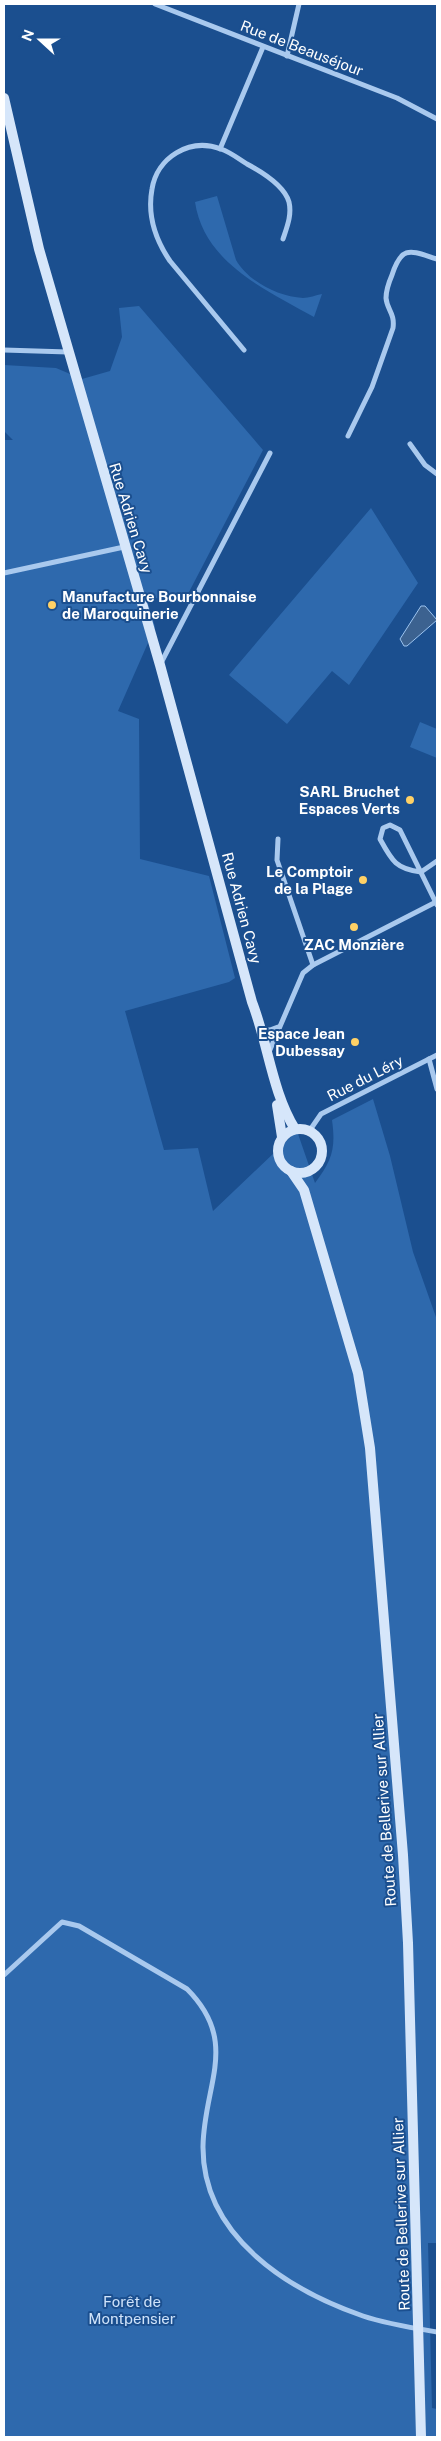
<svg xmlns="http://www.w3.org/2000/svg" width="441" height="2441" font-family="'Public Sans',sans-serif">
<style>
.green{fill:#2e69ad}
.water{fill:#3c6290;stroke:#9cc4f0}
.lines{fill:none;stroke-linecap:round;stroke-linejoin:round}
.minor{stroke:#a9c9ee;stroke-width:5}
.secondary{stroke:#d6e6fa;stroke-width:10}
.poi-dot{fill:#ffd166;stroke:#1b4f8f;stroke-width:2}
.labels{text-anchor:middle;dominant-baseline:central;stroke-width:4;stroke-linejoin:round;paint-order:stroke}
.street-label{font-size:15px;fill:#fff;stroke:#1b4f8f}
.poi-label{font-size:15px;font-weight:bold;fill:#fff;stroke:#1b4f8f;text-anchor:end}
.park-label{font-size:15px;fill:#cfe3fa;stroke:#1b4f8f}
</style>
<rect width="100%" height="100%" fill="#1b4f8f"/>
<!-- green -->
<g class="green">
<path d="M217 196 236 260C248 281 278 297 303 298 309 298 316 295 322 294L314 317C266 290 204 263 195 202Z"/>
<path d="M139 306 263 450 189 592 147 600 155 627 118 711 139 719 140 859 209 876 235 978 229 982 125 1011 164 1150 198 1148 213 1211 297 1131 315 1183C332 1160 336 1149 332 1120L373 1099 390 1156 413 1252 437 1320V2243H428L432 2408 437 2409V2437H4V440H13L4 431V365L56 368 82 379 110 371 122 337 119 308Z"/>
<polygon points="371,508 418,583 349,685 332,671 287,724 229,675"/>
<polygon points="420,722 437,729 437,758 410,747"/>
</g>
<!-- water -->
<polygon class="water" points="421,606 425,606 437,620 407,646 404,646 400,639"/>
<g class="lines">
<!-- minor -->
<g class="minor">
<polyline points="155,4 397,98 437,119"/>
<polyline points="287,56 299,4"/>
<polyline points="220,149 263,47"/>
<polyline points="4,350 68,352"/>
<path d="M244 350 170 261C155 239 147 216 152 189 157 158 189 137 221 149 230 152 239 159 247 164 262 172 284 185 289 202 292 215 287 227 283 239"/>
<path d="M348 436 372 387 393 328C395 313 387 310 386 298 386 290 389 282 392 275 402 244 411 251 437 259"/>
<polyline points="410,444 425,465 437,474"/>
<polyline points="4,573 124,547"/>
<polyline points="161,663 270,453"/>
<polyline points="278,839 277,860 313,965"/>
<path d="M421 872C396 869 392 861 380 839L383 828 390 825 400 830 437 905"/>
<polyline points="421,872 437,861"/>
<polyline points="262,1029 270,1030 278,1027"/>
<polyline points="269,1052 303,973 313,965 436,902"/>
<polyline points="429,1059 437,1089"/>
<polyline points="310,1130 321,1114 437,1055"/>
<path d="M4 1975 62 1922 79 1926 187 1989C240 2042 204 2084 203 2146 202 2236 288 2290 363 2316 387 2324 413 2328 437 2332"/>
</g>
<!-- secondary -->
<g class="secondary">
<path d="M4 98 39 249 160 665 252 1002C268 1043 272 1092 295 1129"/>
<polyline points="277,1105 282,1137"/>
<circle cx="300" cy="1151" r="22"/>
<polyline points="291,1171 304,1190 358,1373 370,1448 403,1855 408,1943 421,2437"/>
</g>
</g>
<!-- markers -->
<g class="poi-dot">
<circle cx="52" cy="605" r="5"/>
<circle cx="410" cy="800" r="5"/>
<circle cx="363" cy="880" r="5"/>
<circle cx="354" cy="927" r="5"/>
<circle cx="355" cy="1042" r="5"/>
</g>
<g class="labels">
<!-- street labels -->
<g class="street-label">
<text transform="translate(302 48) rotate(21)">Rue de Beauséjour</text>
<text transform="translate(131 518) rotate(73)">Rue Adrien Cavy</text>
<text transform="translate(242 908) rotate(75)">Rue Adrien Cavy</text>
<text transform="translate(365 1078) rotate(-27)">Rue du Léry</text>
<text transform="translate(384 1810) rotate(-94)">Route de Bellerive sur Allier</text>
<text transform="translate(401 2214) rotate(-92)">Route de Bellerive sur Allier</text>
</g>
<!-- poi labels -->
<g class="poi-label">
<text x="62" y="596" text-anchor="start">Manufacture Bourbonnaise<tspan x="62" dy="17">de Maroquinerie</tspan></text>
<text x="400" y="791">SARL Bruchet<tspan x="400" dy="17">Espaces Verts</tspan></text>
<text x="353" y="871">Le Comptoir<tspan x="353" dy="17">de la Plage</tspan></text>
<text x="354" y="944" text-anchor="middle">ZAC Monzière</text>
<text x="345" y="1033">Espace Jean<tspan x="345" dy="17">Dubessay</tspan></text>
</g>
<!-- park labels -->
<g class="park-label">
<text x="132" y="2301">Forêt de<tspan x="132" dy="17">Montpensier</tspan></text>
</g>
</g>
<!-- border -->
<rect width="441" height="2441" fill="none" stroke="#ffffff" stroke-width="10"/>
<!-- north arrow -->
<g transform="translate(40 40) rotate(291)" stroke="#1b4f8f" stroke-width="4" paint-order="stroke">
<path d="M0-4L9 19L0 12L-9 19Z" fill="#ffffff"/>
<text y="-8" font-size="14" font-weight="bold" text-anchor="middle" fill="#ffffff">N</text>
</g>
</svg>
